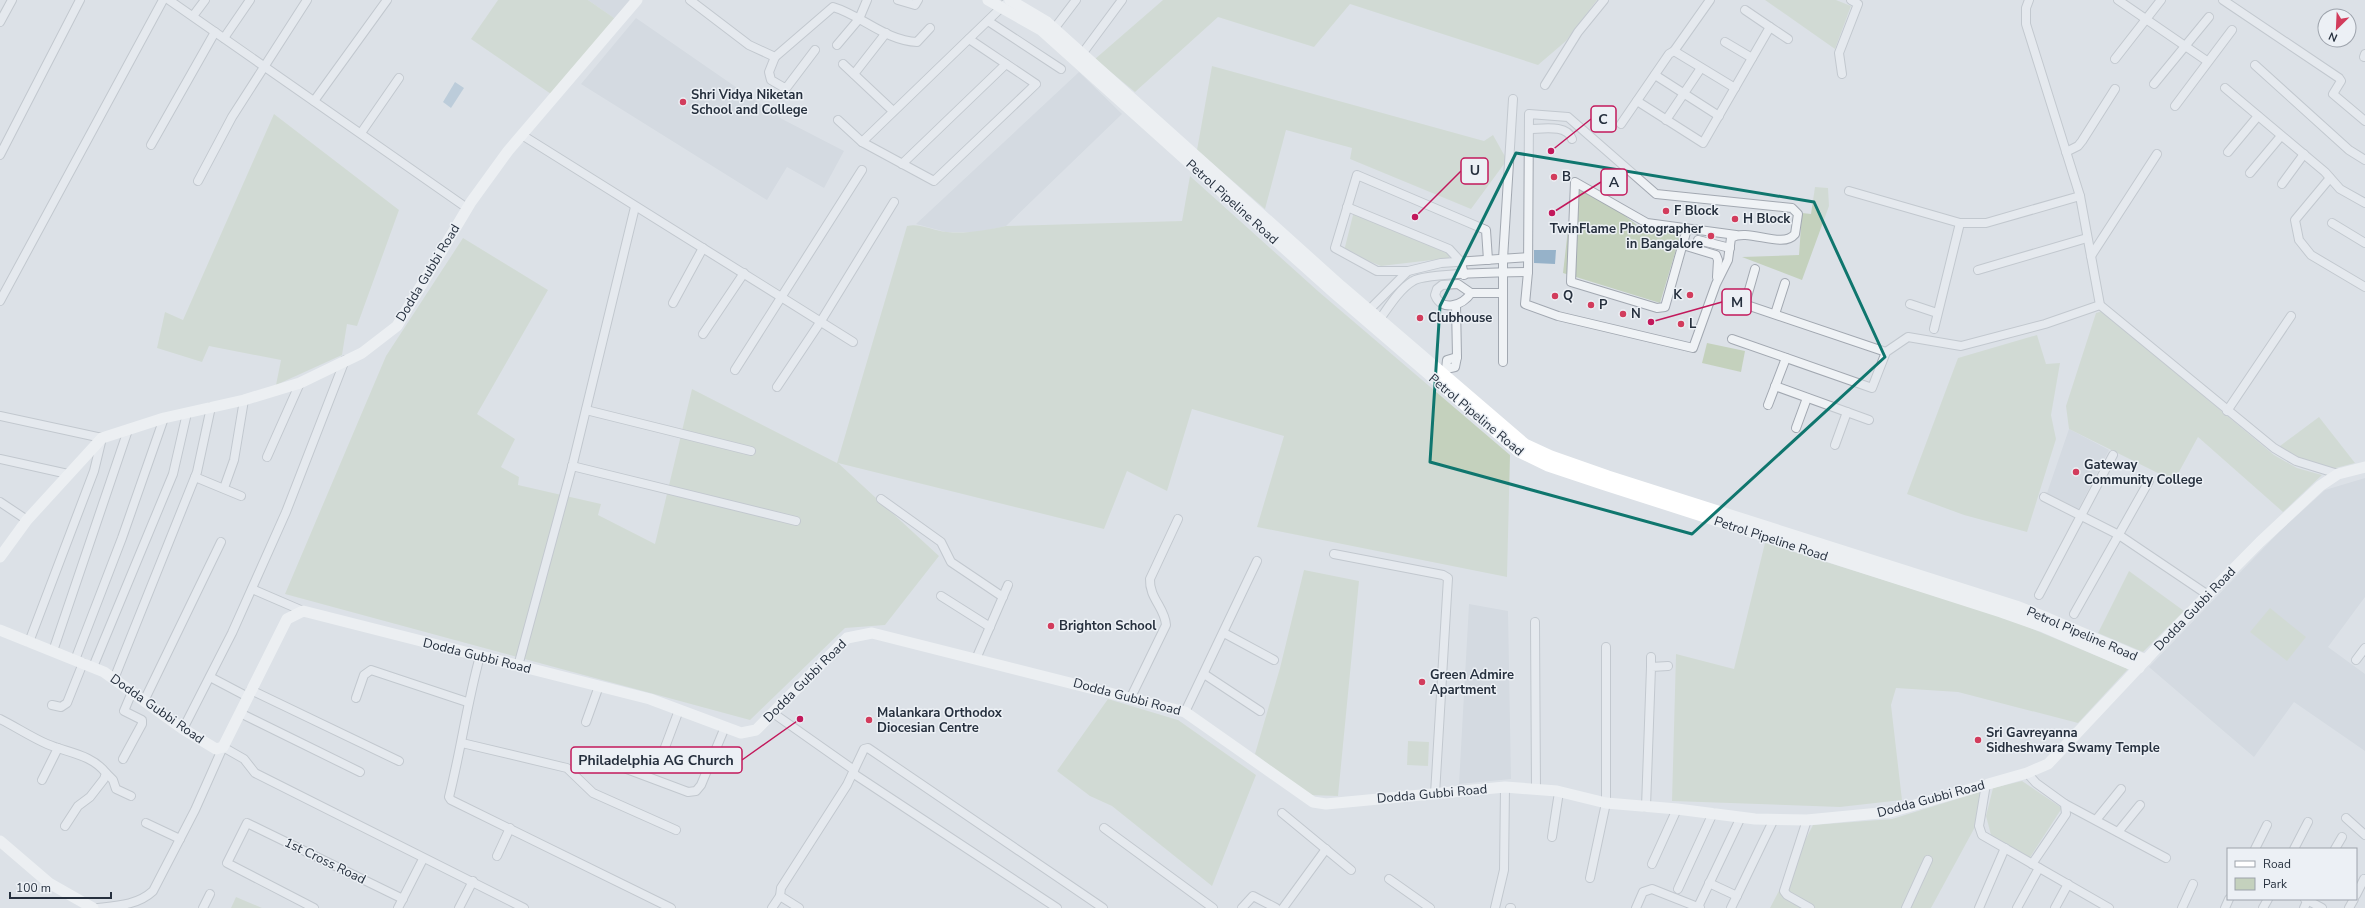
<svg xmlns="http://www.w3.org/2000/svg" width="2365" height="908" font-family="'Nunito Sans',sans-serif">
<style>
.built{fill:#cad0d9}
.green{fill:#c4d1bd}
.water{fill:#96b2c9}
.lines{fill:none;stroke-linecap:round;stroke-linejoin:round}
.street-casing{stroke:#a2a8b1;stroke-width:10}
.street{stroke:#eff2f5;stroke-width:8}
.secondary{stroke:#fff;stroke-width:11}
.marked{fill:none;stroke:#0f766e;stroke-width:3;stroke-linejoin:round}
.poi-dot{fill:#d23c5c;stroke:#ecf0f5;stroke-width:1.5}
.labels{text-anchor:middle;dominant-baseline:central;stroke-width:3;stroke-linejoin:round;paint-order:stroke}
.poi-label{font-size:13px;font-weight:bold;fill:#26303e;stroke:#ecf0f5;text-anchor:start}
.street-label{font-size:13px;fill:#26303e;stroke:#ecf0f5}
.leader{fill:none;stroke:#c2185b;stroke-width:1.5}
.callout-dot{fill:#c2185b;stroke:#ecf0f5;stroke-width:1.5}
.callout{fill:#ecf0f5;stroke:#c2185b;stroke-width:1.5}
.callout-label{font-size:14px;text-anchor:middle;font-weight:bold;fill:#26303e}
</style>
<rect width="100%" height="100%" fill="#dce1e7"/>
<!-- built -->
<g class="built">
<polygon points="588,0 633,0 617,20"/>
<polygon points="636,18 782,119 844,151 824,188 787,167 767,200 581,84"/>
<polygon points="1079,72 1122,114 1006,226 980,232 946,232 916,224"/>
<polygon points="2069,429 2109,450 2078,510 2047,493"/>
<polygon points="2365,478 2365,597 2328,647 2365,674 2365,751 2294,702 2254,757 2149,667 2280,531 2325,490"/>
<polygon points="1469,604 1508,611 1511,779 1459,784"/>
</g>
<!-- green -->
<g class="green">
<polygon points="498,0 588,0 617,20 551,94 471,39"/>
<polygon points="1163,0 1597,0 1566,41 1538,65 1350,4 1314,47 1218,17 1135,92 1095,59"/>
<polygon points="1765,0 1836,0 1851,6 1835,49"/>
<polygon points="1212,66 1484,141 1493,135 1507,160 1471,209 1350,159 1352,148 1286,130 1265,209 1197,150"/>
<polygon points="274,114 399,210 357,326 347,324 342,355 276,385 281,360 209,346 202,362 157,348 165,312 183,320"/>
<path d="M1190 176 1319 292 1510 455 1507 577 1257 527 1284 436 1192 409 1167 491 1127 471 1104 529 838 463 939 556 885 625 845 628 750 720 285 594 386 356 463 238 548 290 477 414 515 439 501 467 519 477 518 485 601 504 598 515 655 544 692 389 837 463 907 226C921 223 933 231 947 232 967 234 986 230 1006 226L1182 221Z"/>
<polygon points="1574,177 1641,228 1681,233 1660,303 1563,273"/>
<polygon points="1815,187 1828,188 1829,206 1802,280 1742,257 1799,255 1802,213 1811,214"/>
<polygon points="1354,211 1449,251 1449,258 1381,266 1344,251"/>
<polygon points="2102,311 2274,455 2297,468 2322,475 2283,512 2198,437 2174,481 2069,429 2066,406 2096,313"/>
<polygon points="2037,335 2046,364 2060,363 2051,415 2056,439 2027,532 1964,515 1907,494 1958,358"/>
<polygon points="1707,343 1745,351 1741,372 1702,363"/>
<polygon points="2319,417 2355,463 2332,469 2299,459 2280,446"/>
<polygon points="1765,543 2009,619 2128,669 2078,723 1958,692 1896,688 1891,705 1902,800 1840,807 1672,801 1676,654 1734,669"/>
<polygon points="1304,570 1359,581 1338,796 1309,795 1255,754 1280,668"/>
<polygon points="2129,571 2184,611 2143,652 2098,633"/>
<polygon points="2270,608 2306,637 2287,661 2250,632"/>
<polygon points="1108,699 1178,720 1256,775 1212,886 1112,806 1090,796 1057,771"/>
<polygon points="1408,741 1429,742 1428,766 1407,765"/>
<polygon points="2022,781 2062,808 2029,859 1991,835 1986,816 1993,788"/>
<polygon points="1983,791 1975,827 1931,908 1770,908 1813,825 1892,819"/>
<polygon points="236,897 262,908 231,908"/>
</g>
<!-- water -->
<g class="water">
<polygon points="455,82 464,88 451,108 443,102"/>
<polygon points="1534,250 1556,250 1555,264 1534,263"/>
</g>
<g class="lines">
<!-- street casing -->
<g class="street-casing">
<g id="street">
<polyline points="169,0 467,208"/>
<path d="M690 0 749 45 775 57 833 7C861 15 886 41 917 42L930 28"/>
<polyline points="898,0 915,5 918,0"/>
<polyline points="2029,0 2026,8 2026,24 2080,196 2100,305 2274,448 2296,461 2338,474"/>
<polyline points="2118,0 2207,61"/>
<polyline points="2223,0 2339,78 2341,81 2333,94 2365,121"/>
<polyline points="1745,10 1770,27"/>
<polyline points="193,16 205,0"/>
<polyline points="988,21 1061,69"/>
<polyline points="0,22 12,0"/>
<polyline points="1054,29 1076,0"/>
<polyline points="224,38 250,0"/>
<polyline points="1725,42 1752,58"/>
<polyline points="837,45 859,19 867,0"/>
<polyline points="1674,51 1710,0"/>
<polyline points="1082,54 1122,0"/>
<polyline points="775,57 769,72 771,80 783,87 787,87 815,50"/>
<polyline points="2364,57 2365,54"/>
<polyline points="2115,59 2161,0"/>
<polyline points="843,64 893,111"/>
<polyline points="2255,65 2349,150 2365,160"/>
<polyline points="854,74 886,33"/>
<polyline points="1842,74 1839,53 1858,4 1851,0"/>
<polyline points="1655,75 1719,116"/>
<polyline points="2154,84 2209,17"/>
<polyline points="1545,85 1578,32 1604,0"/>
<polyline points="2225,88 2325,172 2340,189 2365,203"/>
<polyline points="314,101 387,0"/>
<polyline points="1637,101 1703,143 1770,27 1788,39"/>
<polyline points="2175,106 2232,30"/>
<path d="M1529 114 1568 117 1656 194 1792 208 1798 214 1795 234C1782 250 1748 227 1731 238L1728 260 1716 284 1693 348 1558 316 1525 304 1528 272Z"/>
<polyline points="838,120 862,142 934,181 1036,84 969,39"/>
<polyline points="1666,120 1701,68"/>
<polyline points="1621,124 1669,54 1674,51 1735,88"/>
<path d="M1529 129C1542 129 1567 124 1572 139"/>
<polyline points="361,133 399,78"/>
<polyline points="522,135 853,342"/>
<polyline points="862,142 1005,4"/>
<polyline points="151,145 215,32"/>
<polyline points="2066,152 2078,146 2082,141 2115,89"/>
<polyline points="2228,152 2258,116"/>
<polyline points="0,155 80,0"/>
<polyline points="902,164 1006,64"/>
<polyline points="2250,173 2281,136"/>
<polyline points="2330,178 2295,220 2299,240 2311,255 2365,287"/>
<polyline points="198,181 232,117 307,0"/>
<polyline points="2282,184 2304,154"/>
<polyline points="1849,191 1960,223 1986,223 2080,196"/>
<polyline points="1347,207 1449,249 1461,262 1464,275"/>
<polyline points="2332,223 2365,243"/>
<polyline points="1687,229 1665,307 1657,308 1571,282 1575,182 1647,223 1736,235"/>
<polyline points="1698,240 1730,248"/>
<polyline points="1683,245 1716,255 1718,260 1717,277"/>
<polyline points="2091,256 2157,154"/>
<polyline points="1978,270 2087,238"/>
<polyline points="1408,271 1377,271 1335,248 1357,175 1486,230 1488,260"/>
<path d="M1471 293C1463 305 1442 313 1435 295L1437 289 1442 285 1458 284 1471 293H1502"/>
<polyline points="1732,300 1886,352"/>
<polyline points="0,301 163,0"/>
<polyline points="673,303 703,248"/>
<polyline points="1745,304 1755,269"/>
<polyline points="1910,304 1937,313"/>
<polyline points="1366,313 1408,271 1441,263 1528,257"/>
<polyline points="1775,314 1785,283"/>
<path d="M1377 323C1387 310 1398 290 1413 281 1425 273 1510 272 1528 272"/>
<polyline points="1934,329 1960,223"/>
<polyline points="703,334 744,273"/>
<polyline points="1732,339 1872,388 1886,352 1908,337 1961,346 2045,324 2100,305"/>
<polyline points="1503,362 1503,259 1513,99"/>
<polyline points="1446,369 1455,367 1457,357 1456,305"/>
<polyline points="735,370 862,170"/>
<polyline points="1443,372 1446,369 1447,360 1457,357"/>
<polyline points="1775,386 1869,420"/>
<polyline points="777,387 821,321 894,202"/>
<polyline points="1768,405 1786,358"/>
<polyline points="586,410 751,451"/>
<polyline points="2227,411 2291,316"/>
<polyline points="0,416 102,438 94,471 29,642"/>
<polyline points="1796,428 1807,398"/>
<polyline points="1835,445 1847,412"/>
<polyline points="267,457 300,383"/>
<polyline points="0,459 68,474"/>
<polyline points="572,466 796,521"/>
<polyline points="195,477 241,496"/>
<polyline points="224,488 234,460 244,400"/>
<polyline points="2044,497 2119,535 2208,595"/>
<polyline points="881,499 941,542 951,562 1003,597"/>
<polyline points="0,502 27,520"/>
<polyline points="1334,554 1443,575 1448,578 1435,794"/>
<polyline points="252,589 303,611"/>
<polyline points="2039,595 2113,455"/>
<polyline points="941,596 990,627"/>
<polyline points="2074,614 2149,481"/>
<polyline points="1535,622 1536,789"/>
<polyline points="1224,633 1274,660"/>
<polyline points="53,651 128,430"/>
<path d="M480 656C467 703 461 750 449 797L451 800 671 908"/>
<polyline points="976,659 1008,585"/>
<polyline points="75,660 122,538 164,418"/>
<polyline points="2356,660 2365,648"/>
<polyline points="518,666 573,463 635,207"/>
<polyline points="93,667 173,474 187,413"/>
<polyline points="1651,667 1651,657"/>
<polyline points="1204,674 1260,711"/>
<polyline points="210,677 248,697"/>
<polyline points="114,679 197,472 211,407"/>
<polyline points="251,690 399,761"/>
<path d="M1131 697 1166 625C1165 608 1149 598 1150 579L1178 519"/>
<polyline points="356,698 364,675 371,670 467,702"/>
<polyline points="144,701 221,542"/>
<polyline points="52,705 61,707 67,703 83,663"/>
<polyline points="1185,712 1257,561"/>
<polyline points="240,713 360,772"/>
<polyline points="773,713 854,770 847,785 781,888 780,896 799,908"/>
<path d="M0 719C16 727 31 737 47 744 68 753 91 754 106 773L104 779 90 797 78 806 65 826"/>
<polyline points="586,722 599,686"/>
<polyline points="183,729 232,633 286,512 345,360"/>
<polyline points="462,743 567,768 593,793 676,830"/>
<polyline points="661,758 679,710"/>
<polyline points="123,759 142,724 142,720 124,711 132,692"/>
<polyline points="608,762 688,792 696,791 701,785 725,727"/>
<polyline points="854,770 864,749 868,748 1103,908"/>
<polyline points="106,773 113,780 116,789 131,796"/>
<polyline points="2027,773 2036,783 2065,804 2066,814 2032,864"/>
<polyline points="854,774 1057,908"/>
<polyline points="42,780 58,748"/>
<polyline points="1986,784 1979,826 1982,835 2109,908"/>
<polyline points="2065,804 2166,858"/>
<polyline points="1646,807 1651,667 1668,666"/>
<polyline points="1282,813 1351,870"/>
<polyline points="2346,818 2365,835"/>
<polyline points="1807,820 1784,891 1787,895 1810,908"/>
<polyline points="2096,820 2121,789"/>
<polyline points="146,823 180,839"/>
<polyline points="1104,828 1213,908"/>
<polyline points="2118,832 2140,805"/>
<polyline points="1552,837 1559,792"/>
<polyline points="2255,849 2267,825"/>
<polyline points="2294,849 2308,822"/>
<polyline points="2335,849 2342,837"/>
<polyline points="497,856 510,828"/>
<polyline points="1652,864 1677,809"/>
<polyline points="1590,878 1606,803 1606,647"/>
<polyline points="1389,879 1430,908"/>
<polyline points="1709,883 1737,896"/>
<polyline points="1678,889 1713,813"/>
<polyline points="2356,895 2364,879"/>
<polyline points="2305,899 2322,908"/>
<polyline points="1698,907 1741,817"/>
<path d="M98 908C117 906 138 905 153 891L195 810 223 747 244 759 255 773 524 908"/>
<polyline points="203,908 210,894"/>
<polyline points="314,908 227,863 247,823 403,899"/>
<polyline points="398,908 423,859"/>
<polyline points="459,908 473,881"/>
<polyline points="772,908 780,896"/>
<polyline points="1242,908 1253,896 1276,908"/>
<polyline points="1283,908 1326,849"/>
<polyline points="1495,908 1504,870 1505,787"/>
<polyline points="1510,908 1511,908"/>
<polyline points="1636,908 1643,892 1652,889 1700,908"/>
<polyline points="1731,908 1774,819"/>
<polyline points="1906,908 1928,860"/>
<polyline points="1979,908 2005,848"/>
<polyline points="2017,908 2039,868"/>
<polyline points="2055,908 2068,884"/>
<polyline points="2182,908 2193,884"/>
<polyline points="2225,908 2229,899"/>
<polyline points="2263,908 2268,899"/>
<polyline points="2304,908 2308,899"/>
<polyline points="2349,908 2354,899"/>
</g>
</g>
<!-- street -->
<use href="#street" class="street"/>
<!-- secondary -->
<g class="secondary">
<polyline points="988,0 1041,30 1334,293 1519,452 1548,466 1605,485 2001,612 2041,626 2139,668"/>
<polyline points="1010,0 1047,22 1341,286 1525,444 1551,456 1608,476 2016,606 2045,617 2146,660"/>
<polyline points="0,557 27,520 102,438 164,418 244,400 300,383 362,353 397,326 471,202 508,151 637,0"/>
<polyline points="0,630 104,672 183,729 216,749 223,747 287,619 303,611 650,699 741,733 756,730 847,638 872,633 1185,712 1313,802 1326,804 1505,787 1557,791 1606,803 1677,809 1755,819 1807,820 1890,812 2027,773 2048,764 2186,617 2260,542 2320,486 2338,474 2365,467"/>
<polyline points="0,841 49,883 93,908"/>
</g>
</g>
<!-- marked area -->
<path d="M0 0H2365V908H0ZM1516 153 1814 202 1885 357 1692 534 1430 462 1440 306Z" fill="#dce1e7" fill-opacity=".55" fill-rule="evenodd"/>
<path class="marked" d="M1516 153 1814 202 1885 357 1692 534 1430 462 1440 306Z"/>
<!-- markers -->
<g class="poi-dot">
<circle cx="683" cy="102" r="4"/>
<circle cx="1554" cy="177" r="4"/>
<circle cx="1666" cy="211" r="4"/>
<circle cx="1735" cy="219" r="4"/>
<circle cx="1711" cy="236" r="4"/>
<circle cx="1690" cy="295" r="4"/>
<circle cx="1555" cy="296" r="4"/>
<circle cx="1591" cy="305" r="4"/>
<circle cx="1623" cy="314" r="4"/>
<circle cx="1420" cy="318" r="4"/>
<circle cx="1681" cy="324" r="4"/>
<circle cx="2076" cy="472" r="4"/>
<circle cx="1051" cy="626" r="4"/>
<circle cx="1422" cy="682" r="4"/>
<circle cx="869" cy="720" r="4"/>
<circle cx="1978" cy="740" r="4"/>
</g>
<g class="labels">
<!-- poi labels -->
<g class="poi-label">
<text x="691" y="95">Shri Vidya Niketan<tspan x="691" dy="15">School and College</tspan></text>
<text x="1562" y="177">B</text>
<text x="1674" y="211">F Block</text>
<text x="1743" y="219">H Block</text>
<text x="1703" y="229" text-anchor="end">TwinFlame Photographer<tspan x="1703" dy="15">in Bangalore</tspan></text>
<text x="1682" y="295" text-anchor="end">K</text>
<text x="1563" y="296">Q</text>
<text x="1599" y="305">P</text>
<text x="1631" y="314">N</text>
<text x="1428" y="318">Clubhouse</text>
<text x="1689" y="324">L</text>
<text x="2084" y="465">Gateway<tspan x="2084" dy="15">Community College</tspan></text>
<text x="1059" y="626">Brighton School</text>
<text x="1430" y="675">Green Admire<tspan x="1430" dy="15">Apartment</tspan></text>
<text x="877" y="713">Malankara Orthodox<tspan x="877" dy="15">Diocesian Centre</tspan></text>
<text x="1986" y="733">Sri Gavreyanna<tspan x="1986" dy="15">Sidheshwara Swamy Temple</tspan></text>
</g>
<!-- street labels -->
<g class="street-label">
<text transform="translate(1232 202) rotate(42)">Petrol Pipeline Road</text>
<text transform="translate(428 273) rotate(-59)">Dodda Gubbi Road</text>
<text transform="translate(1476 415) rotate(40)">Petrol Pipeline Road</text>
<text transform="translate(1771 539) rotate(18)">Petrol Pipeline Road</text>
<text transform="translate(2195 609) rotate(-46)">Dodda Gubbi Road</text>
<text transform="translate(2082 634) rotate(23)">Petrol Pipeline Road</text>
<text transform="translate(477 656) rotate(14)">Dodda Gubbi Road</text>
<text transform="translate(805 681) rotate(-45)">Dodda Gubbi Road</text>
<text transform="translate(1127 697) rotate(15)">Dodda Gubbi Road</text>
<text transform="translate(157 709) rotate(35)">Dodda Gubbi Road</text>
<text transform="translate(1432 794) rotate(-5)">Dodda Gubbi Road</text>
<text transform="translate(1931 799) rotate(-15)">Dodda Gubbi Road</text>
<text transform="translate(325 861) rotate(26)">1st Cross Road</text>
</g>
</g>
<!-- callouts -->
<path class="leader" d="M1551 151L1591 119M1415 217L1461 171M1552 213L1601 182M1651 322L1722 302M800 719L742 760"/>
<g class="callout-dot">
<circle cx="1551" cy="151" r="4"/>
<circle cx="1415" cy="217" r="4"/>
<circle cx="1552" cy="213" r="4"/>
<circle cx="1651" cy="322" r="4"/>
<circle cx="800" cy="719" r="4"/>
</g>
<g class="callout">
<rect x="1591" y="106" width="25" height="26" rx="4"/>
<rect x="1461" y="158" width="27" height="26" rx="4"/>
<rect x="1601" y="169" width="26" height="26" rx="4"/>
<rect x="1722" y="289" width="29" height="26" rx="4"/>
<rect x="571" y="747" width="171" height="26" rx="4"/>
</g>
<g class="callout-label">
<text x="1603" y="124">C</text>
<text x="1475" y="175">U</text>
<text x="1614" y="187">A</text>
<text x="1737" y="307">M</text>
<text x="656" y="765">Philadelphia AG Church</text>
</g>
<!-- legend -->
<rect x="2227" y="848" width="130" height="52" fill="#ecf0f5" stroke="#9da3ac"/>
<rect x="2235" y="861" width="20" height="6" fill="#ffffff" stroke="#9da3ac"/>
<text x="2263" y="868" font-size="12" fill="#26303e">Road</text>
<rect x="2235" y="878" width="20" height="12" fill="#c4d1bd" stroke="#9da3ac"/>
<text x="2263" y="888" font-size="12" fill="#26303e">Park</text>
<!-- north arrow -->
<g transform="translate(2337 28) rotate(204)"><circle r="19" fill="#ecf0f5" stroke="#9da3ac"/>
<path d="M0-3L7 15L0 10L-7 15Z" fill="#d23c5c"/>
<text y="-6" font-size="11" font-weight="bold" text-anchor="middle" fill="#26303e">N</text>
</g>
<!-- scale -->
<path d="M10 892v6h101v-6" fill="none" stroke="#26303e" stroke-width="2"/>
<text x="16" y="892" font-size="12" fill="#26303e" stroke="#ecf0f5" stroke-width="3" paint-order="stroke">100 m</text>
</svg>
